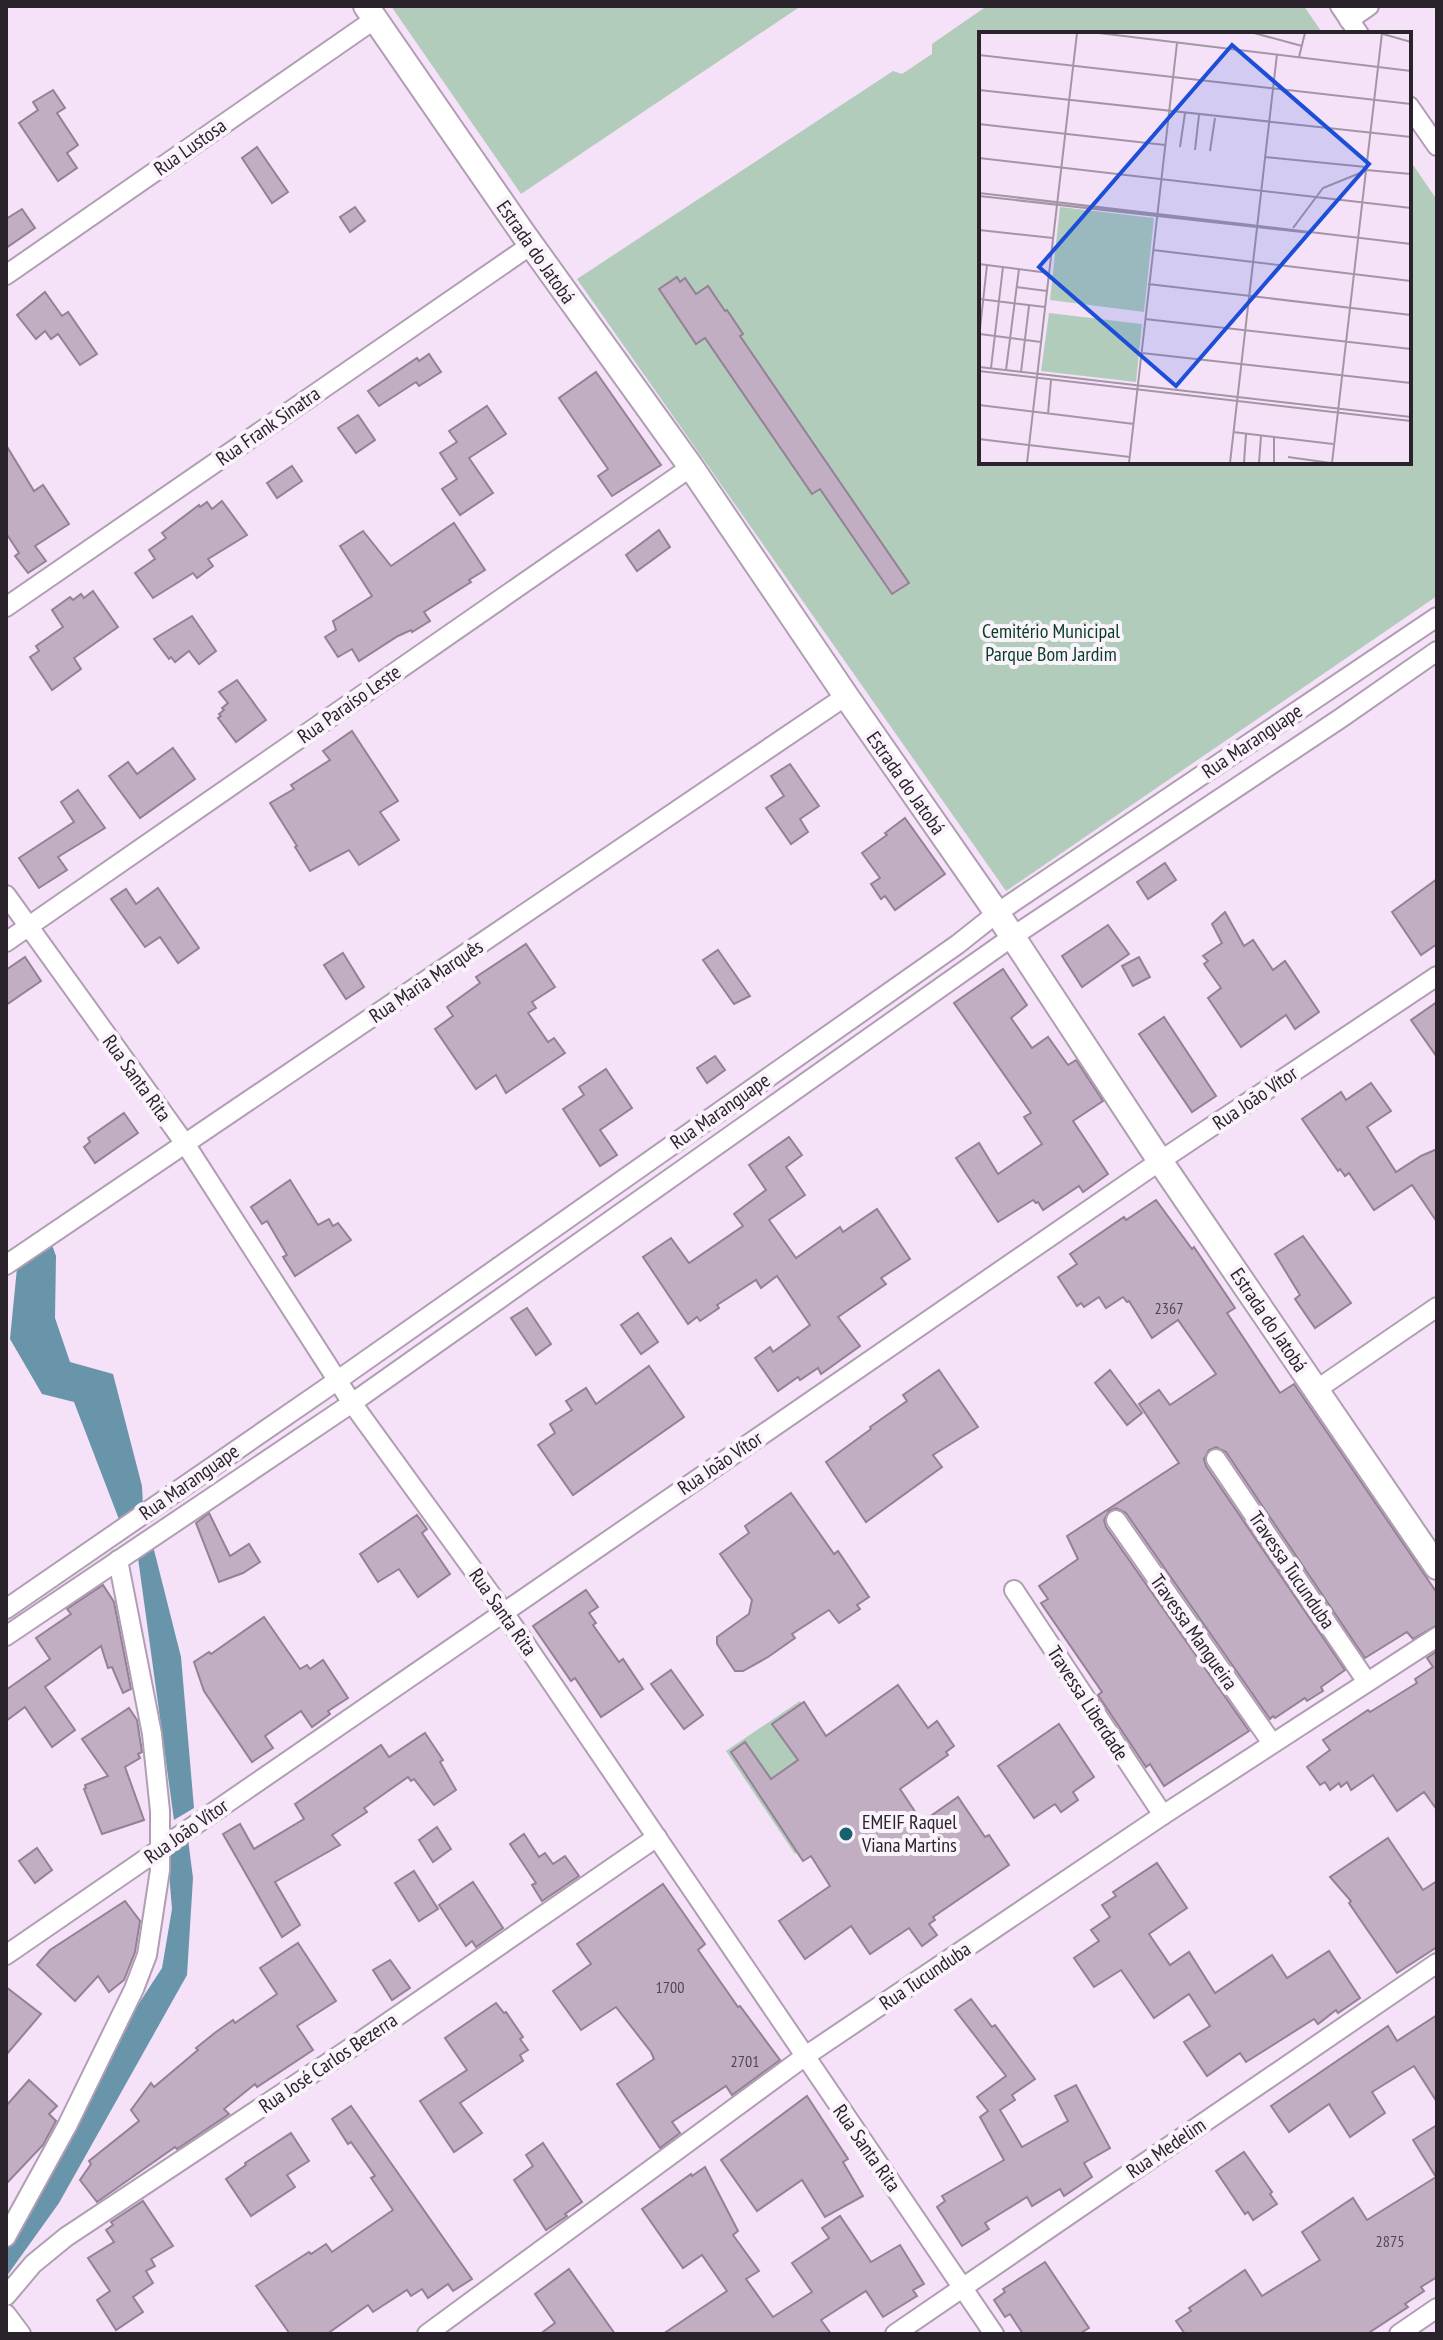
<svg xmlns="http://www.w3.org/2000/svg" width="1443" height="2340" font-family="'PT Sans Narrow',sans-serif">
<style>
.green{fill:#b1ccbb}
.water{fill:#6995aa}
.building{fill:#c1aec3;stroke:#948196;stroke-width:2}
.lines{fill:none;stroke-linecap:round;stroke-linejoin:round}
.minor-casing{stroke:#b19eb4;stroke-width:22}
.tertiary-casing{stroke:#b19eb4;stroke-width:28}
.minor{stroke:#fff;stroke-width:18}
.tertiary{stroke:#fff;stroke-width:24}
.poi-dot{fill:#16616e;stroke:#fbf3fc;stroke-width:3}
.labels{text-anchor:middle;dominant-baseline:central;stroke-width:8;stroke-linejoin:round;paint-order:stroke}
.number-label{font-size:16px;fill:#504652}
.street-label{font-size:20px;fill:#2b232c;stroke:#fbf3fc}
.park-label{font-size:20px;fill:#073e25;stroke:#fbf3fc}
.poi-label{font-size:20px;fill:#2b232c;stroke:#fbf3fc;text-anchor:start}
.inset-road{fill:none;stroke:#a495a6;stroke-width:2}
.view{fill:#1d4ed8;fill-opacity:0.15;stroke:#1d4ed8;stroke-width:4}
.inset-edge{fill:none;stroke:#2b232c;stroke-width:4}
</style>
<rect width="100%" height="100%" fill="#f5e1f8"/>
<!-- green -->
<g class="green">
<polygon points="391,6 801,6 521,194"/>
<polygon points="987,6 1304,6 1323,34 981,34 981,462 1409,462 1409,159 1437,200 1437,596 1006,891 577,279 893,71 902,74 932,54 932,44"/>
<polygon points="800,1701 869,1805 795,1854 726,1751"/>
</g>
<!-- water -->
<g class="water">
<polygon points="52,1245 56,1256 55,1318 70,1362 113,1374 142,1486 143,1506 120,1522 74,1402 42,1394 10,1339 17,1268"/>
<polygon points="152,1542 181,1657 194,1808 174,1820 138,1558"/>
<polygon points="188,1839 193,1878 187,1975 59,2203 6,2277 6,2249 132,2014 162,1968 172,1909 167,1849"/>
</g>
<!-- building -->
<g class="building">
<polygon points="53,90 65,108 57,113 78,145 67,153 77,168 58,181 19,123 38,110 33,102"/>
<polygon points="257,147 288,192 272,203 242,158"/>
<polygon points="355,207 365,221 350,232 340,217"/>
<polygon points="22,209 35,228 6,248 6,219"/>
<polygon points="677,277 680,282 685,278 696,294 708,286 725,311 727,310 743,334 740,336 909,583 892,594 820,489 812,494 705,338 696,344 659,289"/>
<polygon points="45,292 62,316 68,312 97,354 80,365 58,334 51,339 45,331 36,339 17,315"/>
<polygon points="429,354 441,372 419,386 416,382 379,406 368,391 417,358 419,361"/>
<polygon points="596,372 661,465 612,496 598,476 608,469 559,398"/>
<polygon points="487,406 506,434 469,458 493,493 460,515 442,489 457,479 440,453 457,442 449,431"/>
<polygon points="358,415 375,440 356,453 338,428"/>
<polygon points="6,445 34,491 43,485 69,524 35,546 46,561 28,573 15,556 19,553 6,533"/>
<polygon points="292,466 302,481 277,498 267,483"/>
<polygon points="222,501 247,535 208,559 213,566 197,578 193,573 153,598 135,573 155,559 149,550 166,538 162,533 199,505 200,507 207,502 212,509"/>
<polygon points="454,523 485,570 469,580 471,582 424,612 430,621 412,632 411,630 398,636 359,661 352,649 338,657 325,637 336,630 333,621 372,596 340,546 363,531 391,566"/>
<polygon points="659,530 670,547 637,571 626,555"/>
<polygon points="93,591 118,627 74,658 81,669 52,690 30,657 39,651 36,646 63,627 52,610 70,597 73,600 81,594 84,598"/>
<polygon points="192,616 216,651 199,664 189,651 175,662 171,657 169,659 154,639"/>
<polygon points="237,680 266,720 236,742 218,718 221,716 219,714 224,710 222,708 228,703 219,692"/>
<polygon points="352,731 398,801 380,812 399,840 359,865 349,850 310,871 295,847 297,846 270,803 294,789 291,785 330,760 323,751"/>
<polygon points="173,748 195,779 140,818 109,776 128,762 137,774"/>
<polygon points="790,764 819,806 800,819 808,832 791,844 766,808 784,796 771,776"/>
<polygon points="78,790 105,828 58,857 67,870 39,888 19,858 74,822 61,802"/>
<polygon points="905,818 945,874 895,910 885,896 881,899 871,884 880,878 862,853 887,835 885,833"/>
<polygon points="1165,863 1176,880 1148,899 1137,882"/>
<polygon points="1437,879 1437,944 1421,955 1392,912"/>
<polygon points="158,888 199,948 178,963 160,937 145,947 111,899 126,889 136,904"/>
<polygon points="1225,912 1244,946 1253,940 1273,970 1285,961 1319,1012 1295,1029 1286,1015 1241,1047 1208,998 1221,988 1204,964 1208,961 1203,956 1222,943 1212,924"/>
<polygon points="1108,925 1129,954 1082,987 1062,956"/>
<polygon points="526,944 555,987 532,1002 536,1008 528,1013 548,1042 554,1038 565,1053 506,1093 496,1075 476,1089 435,1029 453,1016 447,1007 480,983 476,977"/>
<polygon points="718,950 750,996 734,1004 703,960"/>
<polygon points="343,953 364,987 346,999 324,965"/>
<polygon points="25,957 41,981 6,1005 6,970"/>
<polygon points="1139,957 1150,977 1133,986 1122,966"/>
<polygon points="1003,969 1027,1005 1011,1018 1032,1048 1048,1037 1068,1065 1076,1060 1103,1101 1073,1121 1108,1174 1083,1192 1079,1186 1043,1210 1038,1202 1036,1203 1033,1200 998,1222 956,1158 979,1143 998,1174 1042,1144 1024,1117 1031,1113 954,1003"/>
<polygon points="1437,1002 1437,1057 1411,1020"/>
<polygon points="1164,1017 1216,1096 1192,1112 1139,1034"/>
<polygon points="715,1056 725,1070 707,1083 697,1068"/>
<polygon points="606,1069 632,1108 600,1130 617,1155 600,1166 563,1109 584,1095 579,1087"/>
<polygon points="1371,1083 1391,1111 1367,1127 1396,1172 1421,1156 1437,1149 1437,1222 1412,1185 1374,1210 1349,1173 1345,1176 1340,1169 1338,1171 1302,1119 1341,1092 1346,1100"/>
<polygon points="124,1113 138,1133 95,1163 84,1147 90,1142 88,1138"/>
<polygon points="789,1137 802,1155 786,1167 805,1195 769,1220 796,1258 840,1227 843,1232 877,1209 910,1259 881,1278 886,1284 838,1317 860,1346 821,1374 818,1368 800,1380 798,1377 778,1391 755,1358 770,1347 773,1352 810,1325 777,1276 761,1288 756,1280 717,1305 719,1308 700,1321 697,1317 688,1324 643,1257 671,1238 689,1263 743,1226 734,1214 766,1190 749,1165"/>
<polygon points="290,1180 318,1225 329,1219 333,1226 338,1223 351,1240 295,1276 283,1257 287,1255 267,1221 262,1224 251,1207"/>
<polygon points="1156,1200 1192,1249 1194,1247 1235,1308 1227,1313 1280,1393 1294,1384 1437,1593 1437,1625 1413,1639 1407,1632 1365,1658 1226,1452 1216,1447 1209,1450 1204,1459 1206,1466 1345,1670 1321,1687 1323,1691 1307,1701 1305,1698 1275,1718 1273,1716 1270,1719 1126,1513 1116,1508 1109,1511 1104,1520 1106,1527 1249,1731 1164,1786 1150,1764 1146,1767 1098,1695 1102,1692 1041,1603 1048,1599 1039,1586 1078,1559 1067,1536 1179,1463 1139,1404 1159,1390 1170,1405 1216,1374 1178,1320 1152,1338 1129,1301 1127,1302 1123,1297 1106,1308 1099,1297 1084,1307 1081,1303 1077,1306 1058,1277 1077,1264 1070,1254 1124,1217 1126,1220"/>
<polygon points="1303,1236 1351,1303 1315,1328 1295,1299 1300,1295 1275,1254"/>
<polygon points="527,1308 551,1344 536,1355 511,1318"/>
<polygon points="638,1313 658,1342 641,1354 621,1325"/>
<polygon points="649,1366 684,1417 573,1495 538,1445 555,1433 550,1424 572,1410 566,1401 586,1388 596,1404"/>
<polygon points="939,1370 978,1427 933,1455 942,1467 866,1522 826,1462 871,1429 870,1427 907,1401 903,1395"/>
<polygon points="1110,1370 1142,1413 1127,1425 1095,1383"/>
<polygon points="791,1493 834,1554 838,1551 869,1597 857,1605 860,1609 839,1623 829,1610 792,1634 795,1638 768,1657 743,1671 735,1671 717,1644 717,1637 749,1614 752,1600 720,1554 749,1533 745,1526"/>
<polygon points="209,1513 230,1556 249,1544 260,1562 243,1573 219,1582 196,1523"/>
<polygon points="417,1515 427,1529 422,1533 450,1574 418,1597 399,1569 378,1582 360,1554"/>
<polygon points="103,1585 114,1602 131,1689 123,1693 112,1667 108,1668 101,1646 45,1687 75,1730 52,1747 25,1707 6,1721 6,1690 50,1659 36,1638 71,1614 67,1609"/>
<polygon points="586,1590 598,1607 589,1613 596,1623 593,1625 619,1662 623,1659 643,1689 601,1717 575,1678 571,1681 533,1626"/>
<polygon points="264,1617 300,1669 307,1665 310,1669 323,1660 348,1698 328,1711 330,1714 312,1727 301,1711 265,1736 273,1748 252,1762 204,1691 194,1662 209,1652 211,1654"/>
<polygon points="1437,1651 1437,1810 1424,1792 1397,1811 1373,1775 1351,1790 1347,1782 1341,1787 1339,1783 1330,1790 1325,1782 1320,1785 1307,1767 1330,1750 1323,1740 1368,1710 1370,1712 1417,1683 1415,1679 1433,1667 1427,1658"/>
<polygon points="671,1670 703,1715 684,1729 651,1684"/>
<polygon points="898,1685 928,1728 937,1721 954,1746 946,1752 948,1755 900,1789 922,1822 958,1797 985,1837 989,1835 1009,1865 933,1917 935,1920 929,1924 937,1935 922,1946 909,1928 870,1954 851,1926 805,1959 779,1921 830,1886 811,1856 803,1861 731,1752 745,1742 771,1779 798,1760 772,1724 804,1702 826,1736"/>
<polygon points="129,1708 137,1720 142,1752 138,1754 140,1758 125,1767 144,1820 102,1834 84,1789 86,1788 85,1785 108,1776 82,1739"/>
<polygon points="1059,1724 1094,1777 1073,1792 1078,1800 1061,1812 1055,1804 1034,1818 998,1766"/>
<polygon points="425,1733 443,1760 440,1762 456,1790 434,1805 414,1779 411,1781 408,1777 364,1808 367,1812 332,1835 340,1845 275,1882 300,1925 282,1937 223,1834 240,1824 254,1849 304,1819 295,1804 381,1745 389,1757"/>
<polygon points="437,1827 451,1849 433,1862 419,1840"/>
<polygon points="524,1834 539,1857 545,1853 553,1864 565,1856 579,1876 542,1901 532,1885 536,1883 510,1844"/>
<polygon points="1388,1838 1423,1890 1437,1881 1437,1947 1397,1973 1349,1903 1351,1901 1330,1877"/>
<polygon points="37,1848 52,1870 35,1883 19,1861"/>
<polygon points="1157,1863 1187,1908 1149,1934 1170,1965 1189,1952 1215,1993 1272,1955 1287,1978 1329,1951 1360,1998 1338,2013 1336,2010 1318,2024 1314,2019 1246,2062 1240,2053 1207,2076 1184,2042 1210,2026 1189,1994 1154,2018 1121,1970 1094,1987 1074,1958 1099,1941 1091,1930 1110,1917 1102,1905 1116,1896 1113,1892"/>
<polygon points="414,1871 438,1909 419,1921 395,1883"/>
<polygon points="473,1882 503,1928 476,1947 472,1941 466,1946 439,1905"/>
<polygon points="663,1884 705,1944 698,1950 738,2007 740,2006 780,2060 732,2095 726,2086 672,2122 680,2133 660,2148 617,2084 654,2059 651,2052 616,2007 581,2030 553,1991 591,1964 577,1944"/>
<polygon points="125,1901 140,1921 135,1952 124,1980 109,1992 98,1976 75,2001 37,1965 50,1950"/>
<polygon points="298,1943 336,2001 297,2026 313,2050 257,2087 255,2084 224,2109 229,2114 177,2149 175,2147 97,2202 80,2180 91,2164 89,2161 139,2121 131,2110 151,2083 154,2087 198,2050 196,2048 216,2032 233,2020 235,2023 277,1994 260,1968"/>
<polygon points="390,1960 410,1988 392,2000 373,1970"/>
<polygon points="6,1987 41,2014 6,2055"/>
<polygon points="971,1999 992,2027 995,2025 1035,2079 1012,2095 1015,2100 1000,2110 1022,2147 1068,2121 1055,2096 1076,2085 1110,2148 1084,2163 1092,2177 1064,2196 1060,2189 1032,2206 1027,2197 985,2223 989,2229 962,2246 937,2207 945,2201 942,2196 1004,2160 980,2117 988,2111 977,2097 1006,2076 955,2010"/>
<polygon points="496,2003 504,2013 506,2012 523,2037 520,2039 528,2050 520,2055 523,2061 460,2103 482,2133 454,2152 420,2101 467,2070 445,2038"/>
<polygon points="1437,2015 1437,2102 1414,2066 1372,2092 1385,2113 1350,2137 1329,2104 1289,2132 1271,2106 1388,2026 1397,2041"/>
<polygon points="29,2080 57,2106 49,2114 56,2121 43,2145 6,2184 6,2106"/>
<polygon points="807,2096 848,2159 843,2162 863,2196 825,2217 802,2180 757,2211 721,2160"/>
<polygon points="351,2106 472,2279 453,2291 448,2284 428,2298 422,2289 411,2296 407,2290 373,2312 368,2305 327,2334 290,2334 256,2286 309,2252 311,2254 326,2244 332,2252 393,2210 371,2178 375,2176 351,2142 348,2144 332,2119"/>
<polygon points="1437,2125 1437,2277 1421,2287 1424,2291 1405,2304 1408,2307 1367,2334 1185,2334 1176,2321 1191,2311 1189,2308 1245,2270 1262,2296 1320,2260 1302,2232 1353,2198 1367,2220 1436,2177 1413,2140"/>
<polygon points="291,2133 309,2161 287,2175 295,2187 251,2216 226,2179 246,2165 245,2163"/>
<polygon points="543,2143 582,2202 565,2214 567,2216 546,2230 514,2180 533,2166 526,2155"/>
<polygon points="1244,2152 1272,2192 1270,2194 1277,2204 1253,2220 1248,2212 1245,2214 1216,2171"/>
<polygon points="705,2167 738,2231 733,2235 759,2271 746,2279 773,2317 812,2292 792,2263 829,2238 822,2228 840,2216 871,2262 900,2245 924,2284 913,2290 917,2296 883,2317 866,2291 821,2320 831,2334 663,2334 727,2291 702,2255 683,2268 642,2209 691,2174 692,2176"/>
<polygon points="143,2201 173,2246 151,2259 155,2266 146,2271 153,2283 133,2297 143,2312 116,2330 97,2300 110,2291 88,2258 114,2242 106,2230 113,2225 111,2222"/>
<polygon points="1045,2262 1089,2328 1079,2334 1023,2334 1010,2314 1005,2317 994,2300 1005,2292 1003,2289"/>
<polygon points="569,2269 615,2334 540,2334 555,2323 535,2294"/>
</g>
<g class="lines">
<!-- minor casing -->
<g class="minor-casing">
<g id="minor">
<polyline points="1340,6 1359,34"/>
<polyline points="1349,20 1369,6"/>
<polyline points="1409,106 1437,146"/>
<polyline points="6,275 375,19"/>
<polyline points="6,607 531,245"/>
<polyline points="6,895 186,1145 352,1403 503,1611 994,2334"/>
<polyline points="6,942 691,467"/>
<polyline points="6,1265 846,696"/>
<polyline points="1316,1390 1437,1307"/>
<polyline points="1216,1459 1367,1682"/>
<polyline points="1116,1520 1272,1743"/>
<polyline points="1014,1590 1163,1815"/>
<polyline points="6,1609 338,1380 958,944 997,913 1437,617"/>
<polyline points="6,1636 352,1403 1012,937 1341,718 1437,651"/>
<polyline points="6,1955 1160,1161 1437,976"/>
<polyline points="6,2237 67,2126 134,1989 147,1955 160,1870 160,1811 152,1734 118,1560"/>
<polyline points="6,2296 33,2264 66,2237 361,2041 657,1837"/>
<polyline points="6,2314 21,2334"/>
<polyline points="427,2334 804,2057 1163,1815 1437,1637"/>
<polyline points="895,2334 1437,1963"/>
<polyline points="1399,2334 1437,2308"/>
</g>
</g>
<!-- tertiary casing -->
<g class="tertiary-casing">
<polyline id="tertiary" points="366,6 522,232 691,467 846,696 997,913 1160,1161 1437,1567"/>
</g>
<!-- minor -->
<use href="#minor" class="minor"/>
<!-- tertiary -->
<use href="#tertiary" class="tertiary"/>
</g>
<!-- markers -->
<circle class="poi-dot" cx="846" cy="1834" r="8"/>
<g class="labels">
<!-- number labels -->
<g class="number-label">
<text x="1169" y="1308">2367</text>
<text x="670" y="1987">1700</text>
<text x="745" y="2061">2701</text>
<text x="1390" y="2241">2875</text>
</g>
<!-- street labels -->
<g class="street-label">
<text transform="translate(190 147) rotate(-35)">Rua Lustosa</text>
<text transform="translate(536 252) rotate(55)">Estrada do Jatobá</text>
<text transform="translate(268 426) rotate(-35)">Rua Frank Sinatra</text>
<text transform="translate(349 704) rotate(-35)">Rua Paraíso Leste</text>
<text transform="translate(1252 741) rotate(-34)">Rua Maranguape</text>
<text transform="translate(906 783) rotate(55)">Estrada do Jatobá</text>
<text transform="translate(426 981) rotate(-34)">Rua Maria Marquês</text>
<text transform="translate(137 1078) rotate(54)">Rua Santa Rita</text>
<text transform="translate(1255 1098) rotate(-34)">Rua João Vítor</text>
<text transform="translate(720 1111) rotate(-35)">Rua Maranguape</text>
<text transform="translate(1269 1320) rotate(56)">Estrada do Jatobá</text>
<text transform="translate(720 1463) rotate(-34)">Rua João Vítor</text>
<text transform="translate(189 1482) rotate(-35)">Rua Maranguape</text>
<text transform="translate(1292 1570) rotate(56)">Travessa Tucunduba</text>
<text transform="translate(503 1612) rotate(55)">Rua Santa Rita</text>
<text transform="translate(1194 1632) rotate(55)">Travessa Mangueira</text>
<text transform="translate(1088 1703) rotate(57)">Travessa Liberdade</text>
<text transform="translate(186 1831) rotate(-35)">Rua João Vítor</text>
<text transform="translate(925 1976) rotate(-34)">Rua Tucunduba</text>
<text transform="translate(328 2063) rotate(-34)">Rua José Carlos Bezerra</text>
<text transform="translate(867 2148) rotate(55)">Rua Santa Rita</text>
<text transform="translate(1166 2148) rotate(-34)">Rua Medelim</text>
</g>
<!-- park labels -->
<g class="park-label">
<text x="1051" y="631">Cemitério Municipal<tspan x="1051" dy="23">Parque Bom Jardim</tspan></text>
</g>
<!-- poi labels -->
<g class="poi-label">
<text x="862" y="1822">EMEIF Raquel<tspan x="862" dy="23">Viana Martins</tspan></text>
</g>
</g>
<!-- overview -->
<g transform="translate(979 32)">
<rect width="432" height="432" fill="#f5e1f8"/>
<path d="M81 175 175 186 165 280 71 268ZM70 281 163 292 157 350 62 339Z" fill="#b1ccbb"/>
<path class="inset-road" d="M120 1 432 39M275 1 323 14M404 2 432 10M0 23 432 72M320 25 326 1M0 58 432 105M0 92 186 113M201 115 206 81M216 118 220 83M231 119 236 86M286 125 387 135M0 126 432 176M387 138 432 142M0 161 432 212M0 164 332 201M314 196 344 156 386 139M0 198 74 206M174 218 432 249M0 232 70 241M169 252 432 283M37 255 68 259M0 267 66 275M166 287 432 317M1 302 62 310M0 306 8 233M163 321 432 351M0 335 432 385M12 336 24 235M27 338 40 237M0 339 432 389M42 340 50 274M0 373 155 392M69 382 72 348M254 400 354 412M0 407 151 425M309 425 352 431M48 431 98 1M150 431 198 11M251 431 298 22M265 431 267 402M280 431 282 404M295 431V406M353 431 403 1"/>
<path class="view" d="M253 13 390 132 197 354 60 235Z"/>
<rect width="432" height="432" class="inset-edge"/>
</g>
<!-- border -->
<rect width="1443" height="2340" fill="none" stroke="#2b232c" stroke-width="16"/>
</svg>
